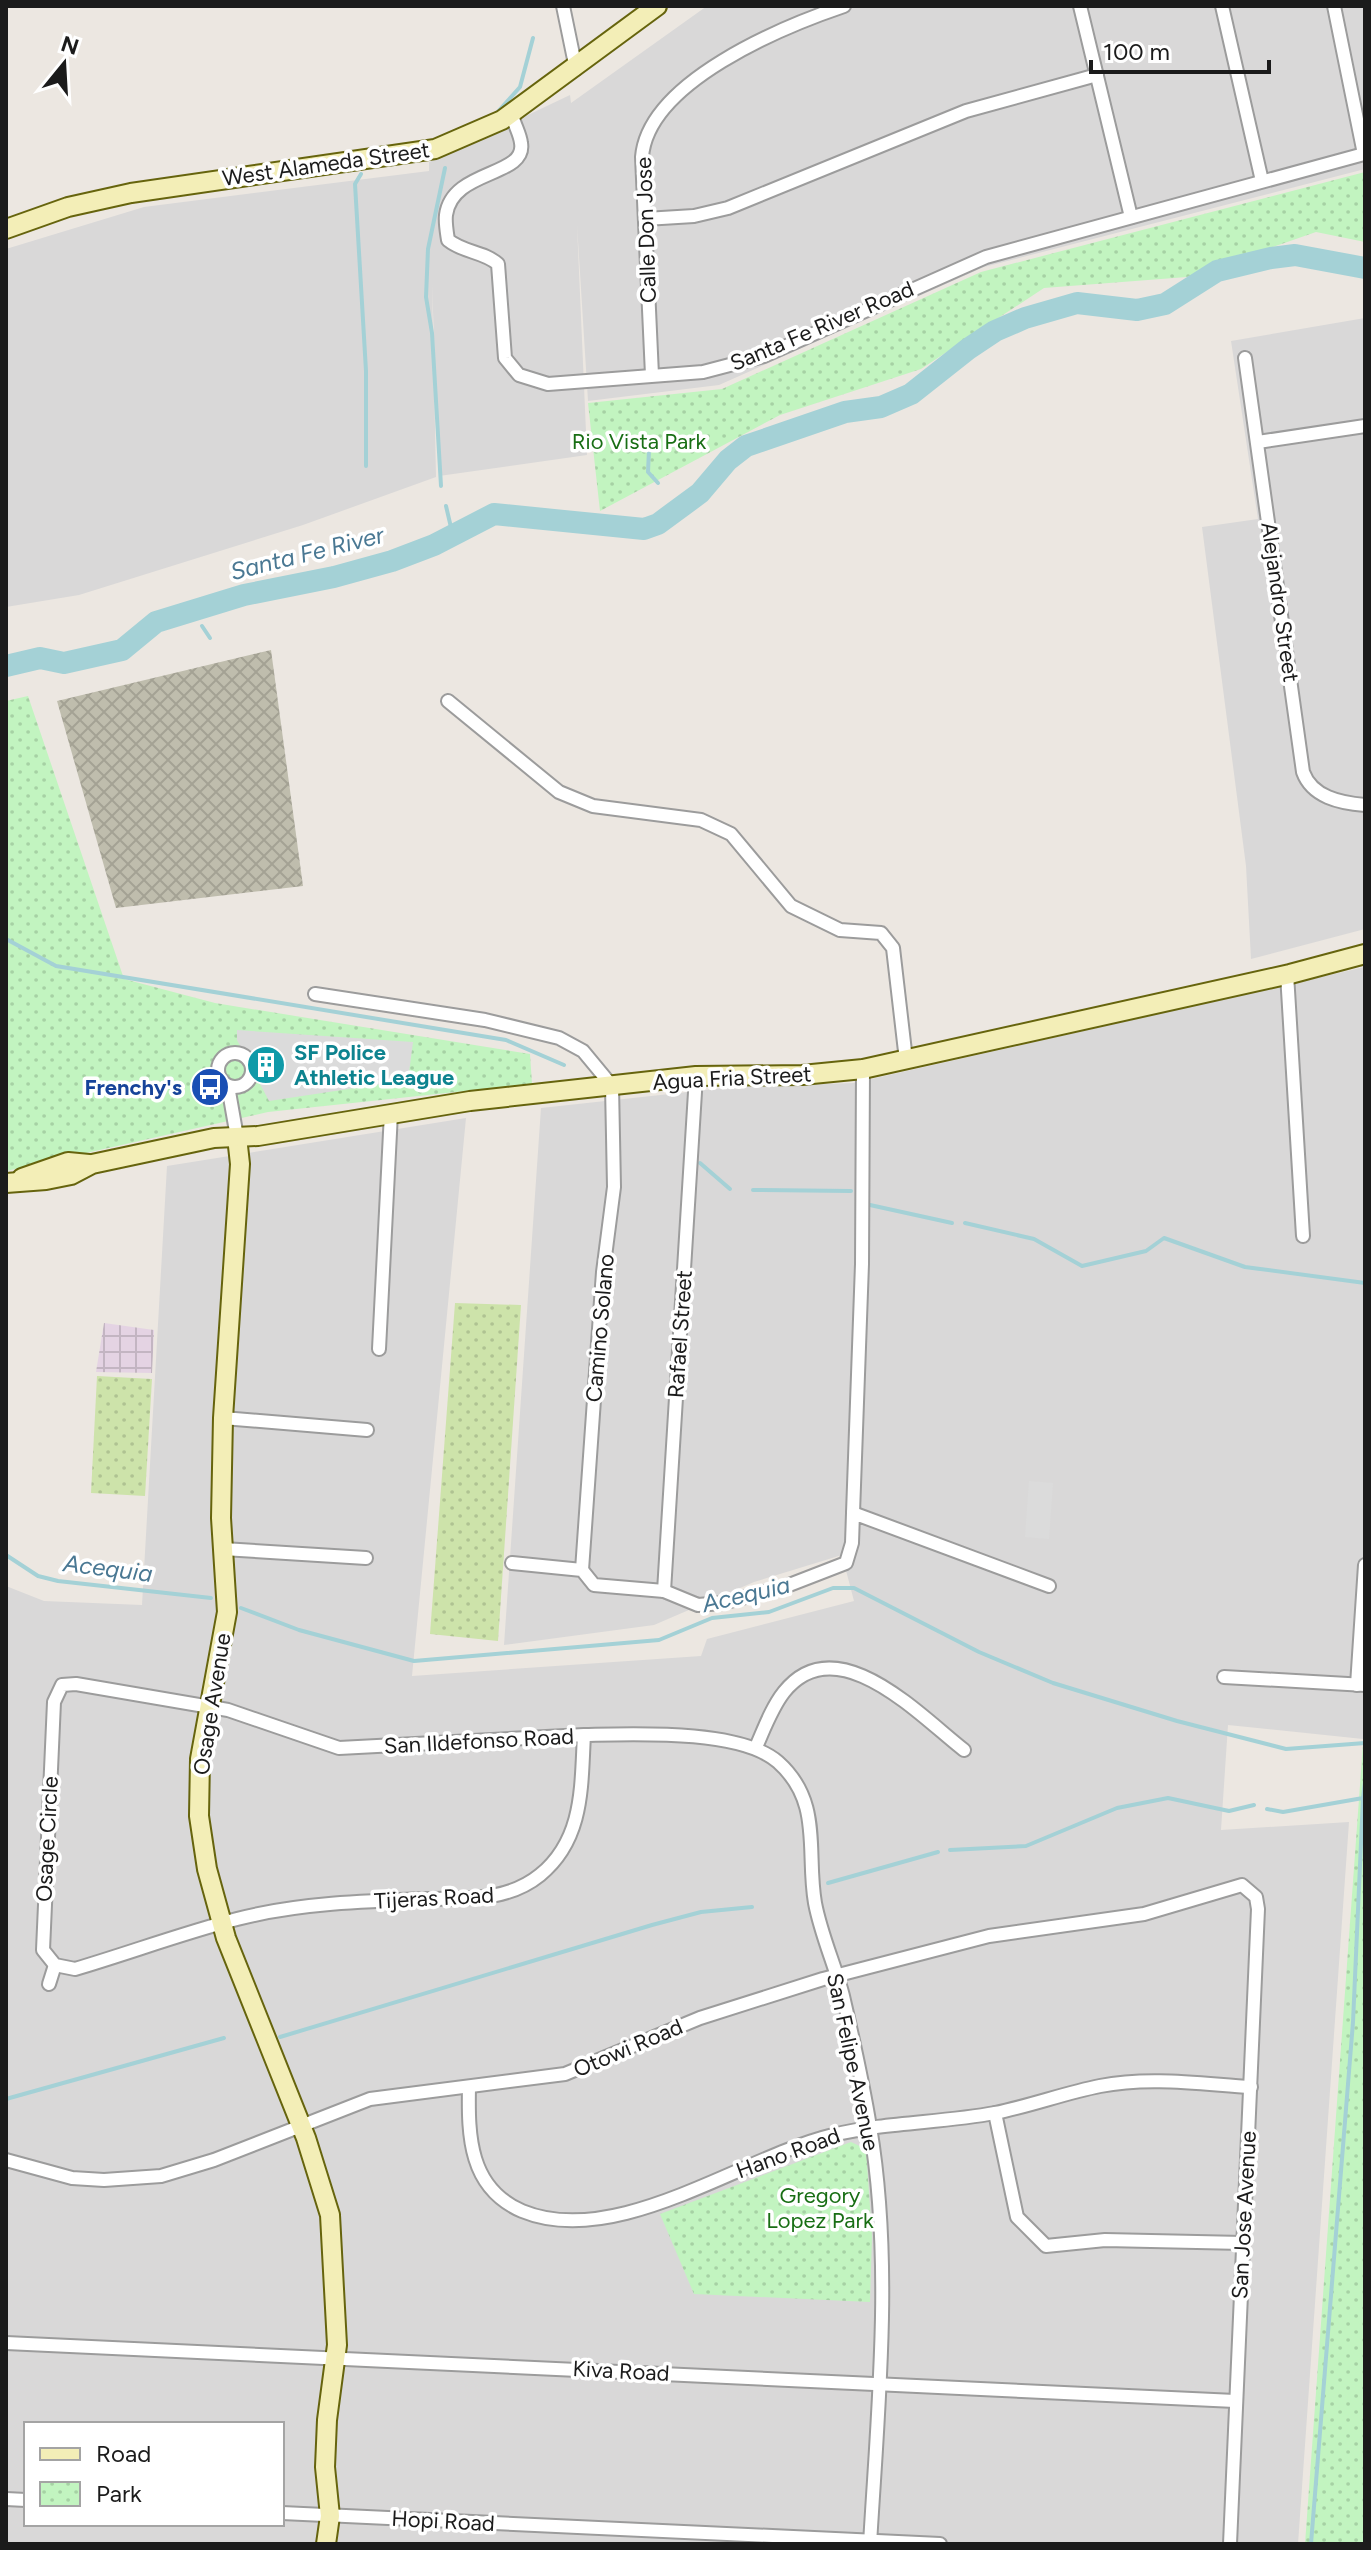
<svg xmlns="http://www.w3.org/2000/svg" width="1371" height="2550" font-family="Figtree,sans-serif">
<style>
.residential{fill:#d9d8d8;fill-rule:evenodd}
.industrial{fill:url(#industrial-grid)}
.construction{fill:url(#construction-cross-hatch)}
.grass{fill:url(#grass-dots)}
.park{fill:url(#park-dots)}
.parking{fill:#dbdbdb}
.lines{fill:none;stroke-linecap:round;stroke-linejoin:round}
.stream{stroke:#a4d1d6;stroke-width:4}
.river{stroke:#a4d1d6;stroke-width:22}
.street-casing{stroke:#9c9c9c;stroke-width:16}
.secondary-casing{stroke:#66640d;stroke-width:22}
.street{stroke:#fff;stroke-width:12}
.secondary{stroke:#f3eeb7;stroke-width:18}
.labels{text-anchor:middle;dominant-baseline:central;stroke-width:7;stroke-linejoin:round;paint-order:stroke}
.street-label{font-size:22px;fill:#1b1b1b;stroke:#fff}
.park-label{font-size:22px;fill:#186e14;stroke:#fff}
.culture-label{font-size:22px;font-weight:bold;fill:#0d838f;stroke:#fff;text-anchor:start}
.transit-label{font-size:22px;font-weight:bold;fill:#164399;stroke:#fff;text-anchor:end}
.water-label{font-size:24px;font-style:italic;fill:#4a7893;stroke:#fff}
</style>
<defs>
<pattern id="industrial-grid" width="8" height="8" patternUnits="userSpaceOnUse" patternTransform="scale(2)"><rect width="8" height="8" fill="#e4d3e3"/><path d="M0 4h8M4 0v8" fill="none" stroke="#c3b5c2"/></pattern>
<pattern id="construction-cross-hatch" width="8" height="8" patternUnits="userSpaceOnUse" patternTransform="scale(2)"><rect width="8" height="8" fill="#bfbdad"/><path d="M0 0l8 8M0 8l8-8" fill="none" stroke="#a4a294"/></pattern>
<pattern id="grass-dots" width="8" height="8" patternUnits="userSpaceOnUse" patternTransform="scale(2)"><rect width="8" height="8" fill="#cde3aa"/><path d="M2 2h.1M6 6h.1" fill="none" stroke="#afc292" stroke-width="1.8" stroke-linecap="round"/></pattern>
<pattern id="park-dots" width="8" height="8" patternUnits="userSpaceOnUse" patternTransform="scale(2)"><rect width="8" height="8" fill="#c2f4c0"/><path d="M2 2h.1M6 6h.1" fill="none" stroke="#a6d1a4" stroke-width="1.8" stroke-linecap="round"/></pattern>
</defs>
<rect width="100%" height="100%" fill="#ece7e1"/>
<!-- residential -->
<g class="residential">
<polygon points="707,6 1365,6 1365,169 984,267 719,385 588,401 577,225 587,455 439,476 432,284 436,477 303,525 79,595 6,607 6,249 144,207 429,171 429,162 570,95 571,103"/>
<polygon points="1365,318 1365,929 1251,959 1246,866 1202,527 1258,519 1231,341"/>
<path d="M1365 967 1363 1739 1228 1725 1221 1830 1349 1822 1298 2544H6V1586L44 1601 142 1605 167 1166 466 1118 412 1676 701 1656 707 1639 854 1601 842 1555 754 1582 654 1625 504 1645 541 1108 734 1087 854 1083ZM26 2424H282V2524H26Z"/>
</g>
<!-- industrial -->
<polygon class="industrial" points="104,1323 154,1330 152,1373 96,1372"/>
<!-- construction -->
<polygon class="construction" points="271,650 303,886 116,908 57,701"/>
<!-- grass -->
<g class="grass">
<polygon points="455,1303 521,1305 498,1641 430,1634"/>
<polygon points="97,1376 152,1379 145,1496 91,1493"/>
</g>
<!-- park -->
<g class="park">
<polygon points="1365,172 1365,242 1316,232 1187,277 1044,288 921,369 780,415 600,511 588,403 722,389 981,272"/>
<polygon points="28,696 124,979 215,1003 530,1054 532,1084 268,1112 6,1171 6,701"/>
<polygon points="1365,1716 1365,2544 1305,2544"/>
<polygon points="851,2142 866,2149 872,2236 870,2302 694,2294 660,2214"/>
</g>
<!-- parking -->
<g class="parking">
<polygon points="237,1030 413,1042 408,1080 269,1101 237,1040"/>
<polygon points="1029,1481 1053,1483 1049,1539 1025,1537"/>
</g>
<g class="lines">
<!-- stream -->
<g class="stream">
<polyline points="494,116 520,87 533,38"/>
<polyline points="361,174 355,184 366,371 366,466"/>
<polyline points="649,450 648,472 658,483"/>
<polyline points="441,486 432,333 426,297 428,249 445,168"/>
<polyline points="446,506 453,536"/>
<polyline points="202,626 210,638"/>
<polyline points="6,939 56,966 506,1040 564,1065"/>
<polyline points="700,1163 730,1189"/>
<polyline points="753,1190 851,1191"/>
<polyline points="870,1205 952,1223"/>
<polyline points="965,1223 1034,1239 1082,1266 1146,1251 1164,1238 1245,1267 1365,1283"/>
<polyline points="6,1555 38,1576 58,1581 211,1598"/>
<polyline points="241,1608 299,1630 414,1661 659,1640 712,1618 769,1612 833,1588 854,1588 979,1652 1053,1683 1177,1721 1286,1749 1365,1743"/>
<polyline points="1267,1809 1283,1812 1363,1798 1365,1782"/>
<polyline points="950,1850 1026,1846 1117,1808 1168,1798 1229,1811 1254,1805"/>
<polyline points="828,1883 938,1852"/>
<polyline points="280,2037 652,1925 701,1912 752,1907"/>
<polyline points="6,2099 224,2038"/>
<polyline points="1311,2544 1353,2022 1363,1798"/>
</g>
<!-- river -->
<polyline class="river" points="6,666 40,658 64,663 122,650 156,622 244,595 334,577 392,561 434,545 494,514 644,529 658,524 700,493 728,460 746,446 845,412 881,407 911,394 968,349 995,331 1025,318 1077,303 1137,310 1165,304 1217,271 1271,258 1295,255 1365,268"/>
<!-- street casing -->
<g class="street-casing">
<g id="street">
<polyline points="563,6 576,69"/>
<polyline points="1080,6 1131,217"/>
<polyline points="1222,6 1262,181"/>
<path d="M512 113C513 123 520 133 521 143 527 177 452 169 446 215 445 223 447 233 448 240 464 253 483 251 498 264L505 358 519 375 548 384 703 372 764 356 986 257 1364 154 1334 6"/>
<polyline points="645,219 694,216 728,208 966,111 1097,75"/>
<path d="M1245 358 1303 772C1312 797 1340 803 1365 805"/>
<path d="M652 375 642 157C648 82 782 27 844 6"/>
<polyline points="1258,442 1365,426"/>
<polyline points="448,701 559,792 593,806 701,820 731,834 791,906 840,930 881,933 893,948 906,1060"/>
<polyline points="1287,974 1303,1236"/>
<polyline points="315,994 485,1020 559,1038 583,1051 612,1086 614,1187 603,1272 582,1570"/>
<circle cx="235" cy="1070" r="17"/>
<polyline points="228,1086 237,1137"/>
<polyline points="379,1349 391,1113"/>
<polyline points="223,1418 367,1430"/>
<polyline points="853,1513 862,1264 863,1069"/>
<polyline points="223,1549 366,1558"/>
<polyline points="512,1563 582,1570 594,1585 664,1591 698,1605 722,1603 784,1587 846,1563 852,1543 853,1513 1049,1586"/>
<polyline points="664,1591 696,1076"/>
<polyline points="1224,1677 1365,1685"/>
<polyline points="1357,1685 1365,1565"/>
<path d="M584 1735C581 1787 584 1839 540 1875 508 1901 469 1898 430 1899 367 1901 299 1903 237 1919 183 1933 129 1953 75 1969L55 1965 43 1950 54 1702 62 1685 76 1684 228 1710 339 1748 584 1735C635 1734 740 1729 778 1762 823 1802 806 1852 815 1903 821 1935 835 1965 843 1996 853 2039 863 2084 870 2127 893 2263 878 2407 870 2544"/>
<path d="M756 1747C764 1729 772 1707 784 1692 837 1626 920 1716 964 1750"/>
<polyline points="49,1984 55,1965"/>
<path d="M469 2087C468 2136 469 2188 522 2211 616 2250 742 2157 833 2135 886 2122 941 2123 995 2113 1030 2106 1065 2093 1100 2086 1149 2076 1202 2084 1251 2087"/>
<polyline points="995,2113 1017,2217 1046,2246 1105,2240 1243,2243"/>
<polyline points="6,2160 72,2178 104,2180 161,2176 214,2160 370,2099 565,2074 700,2018 823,1979 989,1936 1144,1914 1242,1885 1256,1897 1258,1909 1230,2544"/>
<polyline points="6,2343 1235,2401"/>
<polyline points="6,2499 26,2500"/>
<polyline points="282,2513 940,2544"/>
</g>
</g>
<!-- secondary casing -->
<g class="secondary-casing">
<g id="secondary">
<polyline points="6,229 68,207 131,193 435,149 502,120 657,6"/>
<polyline points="237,1137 240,1164 223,1418 221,1518 227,1612 200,1759 199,1816 207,1869 226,1938 306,2138 330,2215 337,2345 327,2420 325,2467 330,2516 326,2544"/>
<polyline points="22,1178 68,1162 89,1164"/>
<polyline points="6,1183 46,1180 71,1175 92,1164 214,1138 258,1136 470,1101 696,1076 802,1075 863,1069 1290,974 1365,954"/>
</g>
</g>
<!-- street -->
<use href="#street" class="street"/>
<!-- secondary -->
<use href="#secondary" class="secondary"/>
</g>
<!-- icons -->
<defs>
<g id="building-disc" transform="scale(2)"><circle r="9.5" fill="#0f9aa8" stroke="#fff"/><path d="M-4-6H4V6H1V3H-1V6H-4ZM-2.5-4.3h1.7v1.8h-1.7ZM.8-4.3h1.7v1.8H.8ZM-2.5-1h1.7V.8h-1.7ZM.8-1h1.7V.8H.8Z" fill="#fff"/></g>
<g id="bus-disc" transform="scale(2)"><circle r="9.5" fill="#1a4fb4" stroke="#fff"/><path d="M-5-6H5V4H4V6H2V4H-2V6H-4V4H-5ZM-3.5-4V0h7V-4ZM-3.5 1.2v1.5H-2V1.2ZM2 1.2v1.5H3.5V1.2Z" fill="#fff"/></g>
</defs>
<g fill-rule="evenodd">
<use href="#building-disc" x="266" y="1065"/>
<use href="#bus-disc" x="210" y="1087"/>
</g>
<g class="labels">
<!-- street labels -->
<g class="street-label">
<text transform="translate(326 164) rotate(-8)">West Alameda Street</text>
<text transform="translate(646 230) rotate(-92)">Calle Don Jose</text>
<text transform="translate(822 326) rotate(-23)">Santa Fe River Road</text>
<text transform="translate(1280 602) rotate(82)">Alejandro Street</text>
<text transform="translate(732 1078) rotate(-3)">Agua Fria Street</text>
<text transform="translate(600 1328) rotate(-85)">Camino Solano</text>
<text transform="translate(680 1334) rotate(-86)">Rafael Street</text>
<text transform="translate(212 1704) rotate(-81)">Osage Avenue</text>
<text transform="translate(479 1741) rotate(-3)">San Ildefonso Road</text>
<text transform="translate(47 1839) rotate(-87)">Osage Circle</text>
<text transform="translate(434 1898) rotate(-3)">Tijeras Road</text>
<text transform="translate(628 2048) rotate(-23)">Otowi Road</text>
<text transform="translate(853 2062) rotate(78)">San Felipe Avenue</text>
<text transform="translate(788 2153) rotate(-20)">Hano Road</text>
<text transform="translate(1244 2215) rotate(-87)">San Jose Avenue</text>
<text transform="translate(621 2371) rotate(3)">Kiva Road</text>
<text transform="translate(443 2521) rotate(3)">Hopi Road</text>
</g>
<!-- park labels -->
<g class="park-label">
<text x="639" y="441">Rio Vista Park</text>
<text x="820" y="2195">Gregory<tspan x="820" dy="25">Lopez Park</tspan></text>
</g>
<!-- culture labels -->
<g class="culture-label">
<text x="294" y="1052">SF Police<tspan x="294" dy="25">Athletic League</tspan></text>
</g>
<!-- transit labels -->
<g class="transit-label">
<text x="182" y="1087">Frenchy's</text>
</g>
<!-- water labels -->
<g class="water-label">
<text transform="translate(307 553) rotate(-14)">Santa Fe River</text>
<text transform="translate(108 1568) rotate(7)">Acequia</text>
<text transform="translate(746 1594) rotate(-13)">Acequia</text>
</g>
</g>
<!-- border -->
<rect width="1371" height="2550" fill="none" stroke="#1b1b1b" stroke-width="16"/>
<!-- legend -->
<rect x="24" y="2422" width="260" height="104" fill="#ffffff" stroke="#a4a4a4" stroke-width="2"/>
<rect x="40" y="2448" width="40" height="12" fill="#f3eeb7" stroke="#a4a4a4" stroke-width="2"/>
<text x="96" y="2462" font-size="24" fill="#1b1b1b">Road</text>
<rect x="40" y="2482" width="40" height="24" fill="url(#park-dots)" stroke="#a4a4a4" stroke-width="2"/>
<text x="96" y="2502" font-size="24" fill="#1b1b1b">Park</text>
<!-- north arrow -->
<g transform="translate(64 64) rotate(18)" stroke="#ffffff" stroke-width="6" paint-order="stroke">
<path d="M0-6L14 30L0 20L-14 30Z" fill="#1b1b1b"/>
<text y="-12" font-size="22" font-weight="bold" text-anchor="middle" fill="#1b1b1b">N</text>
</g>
<!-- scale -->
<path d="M1091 60v12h178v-12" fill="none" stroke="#1b1b1b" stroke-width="4"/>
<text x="1103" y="60" font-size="24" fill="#1b1b1b" stroke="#ffffff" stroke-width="6" paint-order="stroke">100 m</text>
</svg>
